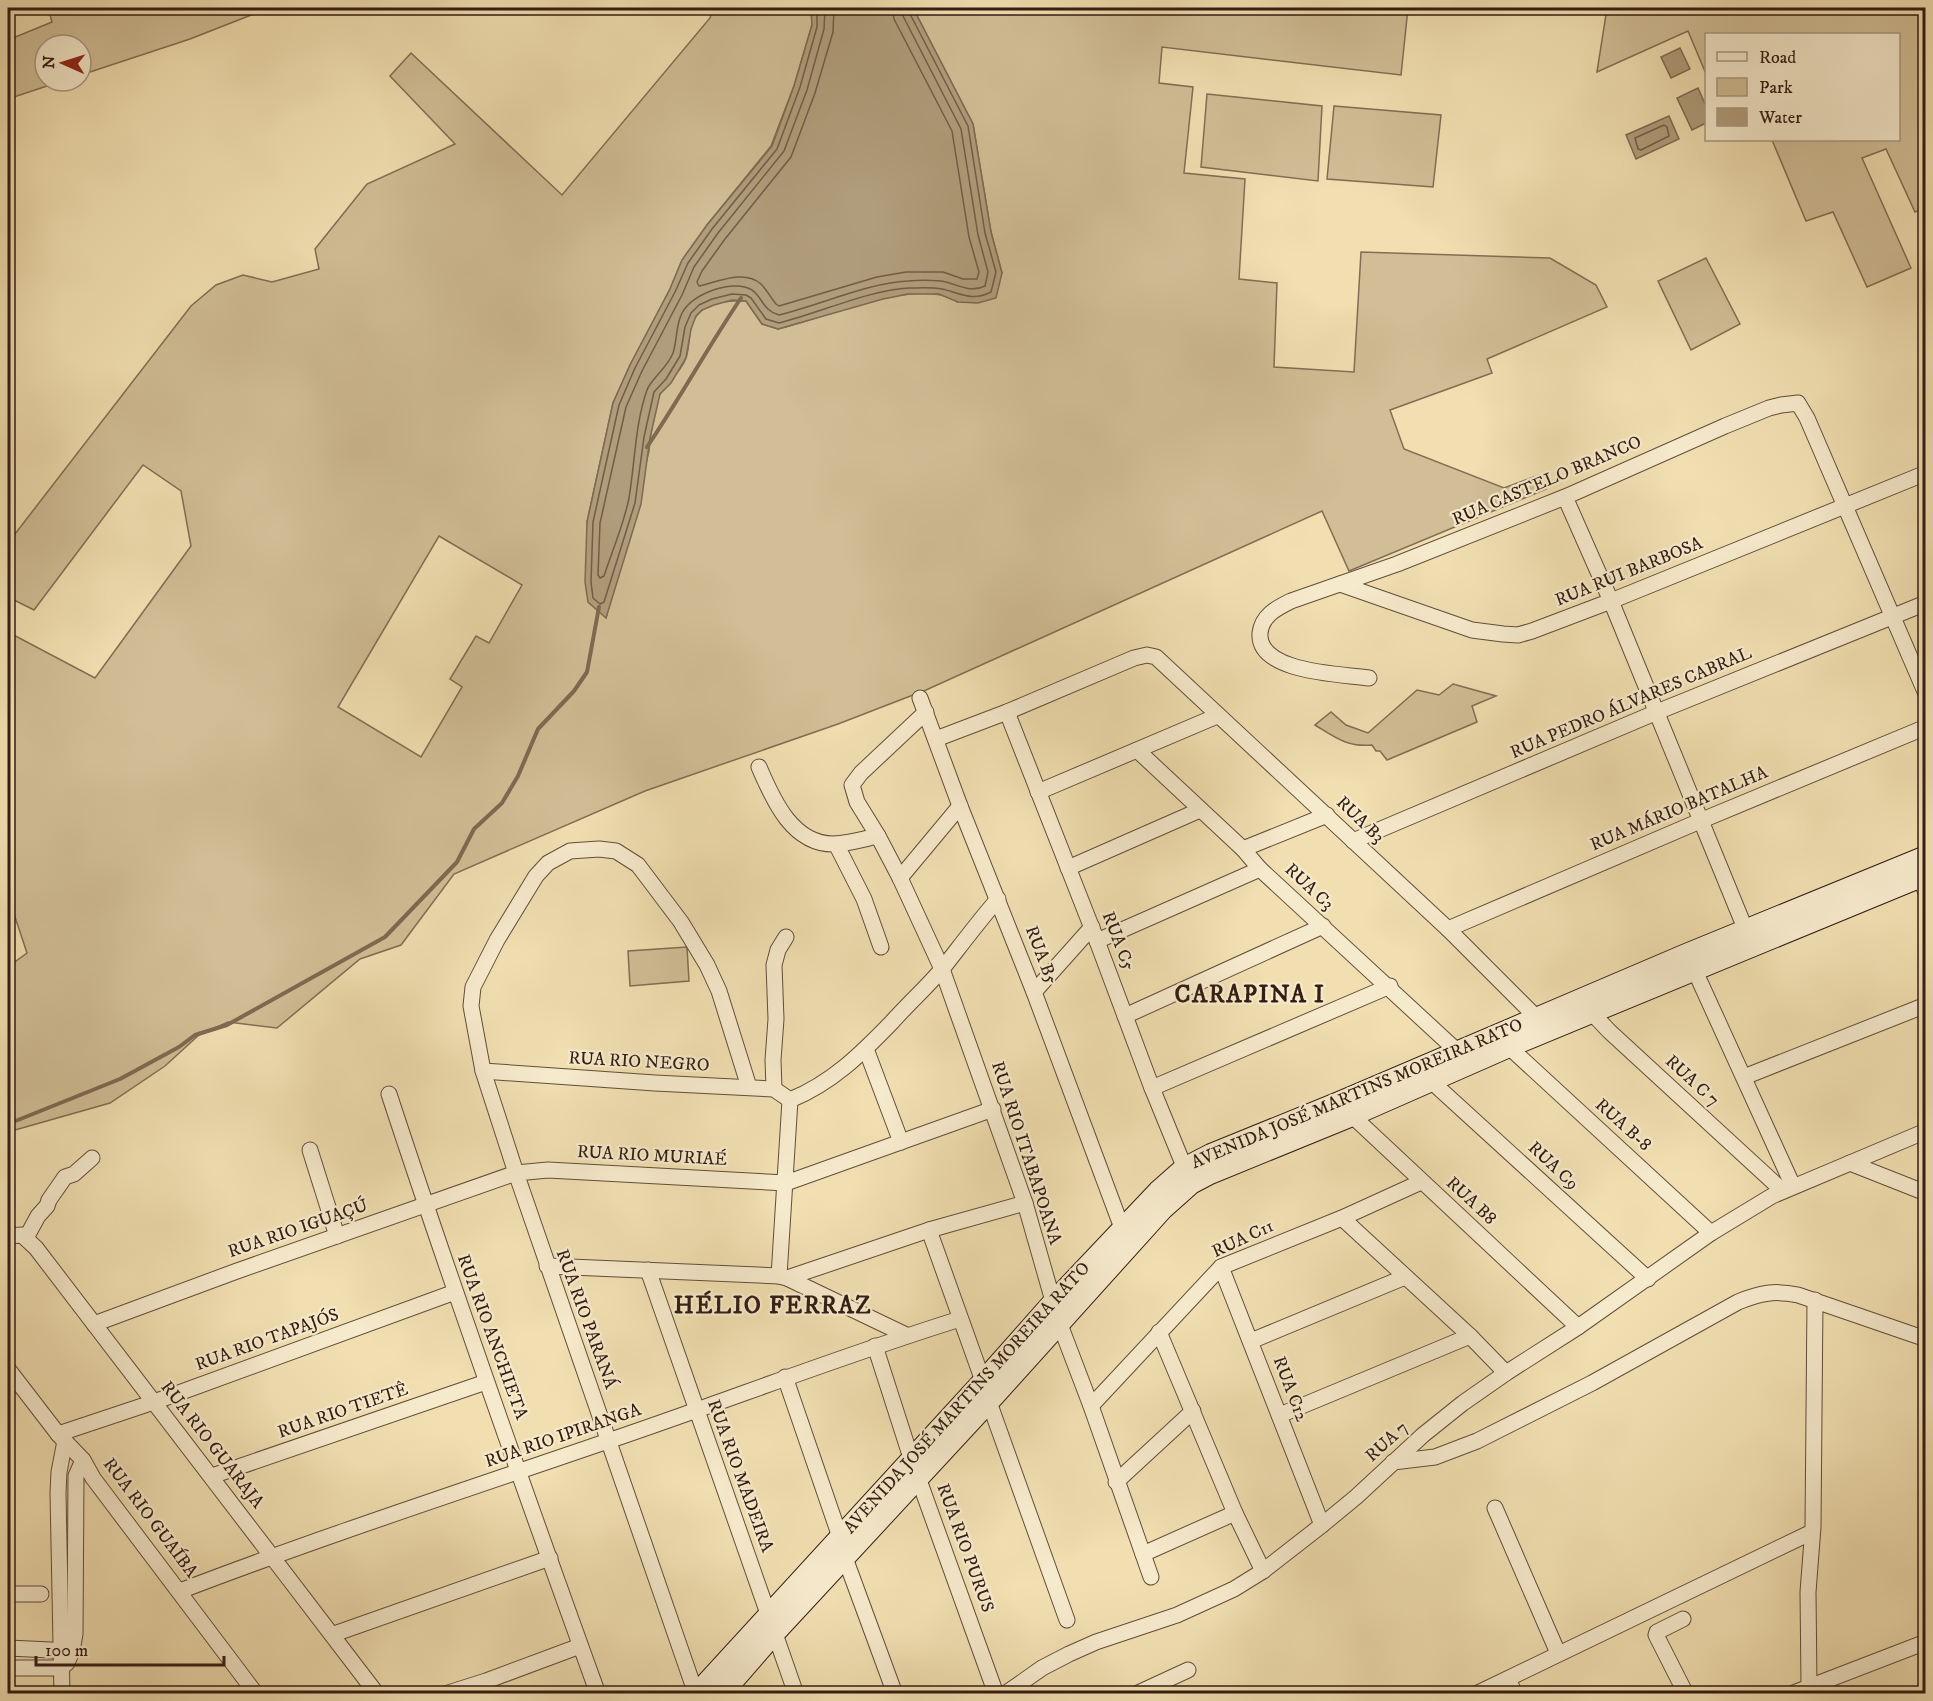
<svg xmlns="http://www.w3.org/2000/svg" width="1933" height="1701" font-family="'IM FELL DW Pica',serif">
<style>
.green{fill:#d1be96;stroke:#826d54;stroke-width:1.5;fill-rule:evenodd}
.water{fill:#b09d7b;stroke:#7e6951;stroke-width:1.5}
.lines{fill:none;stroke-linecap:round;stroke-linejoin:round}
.shore{stroke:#725c47;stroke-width:1.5}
.stream{stroke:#7e6951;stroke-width:4}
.street-casing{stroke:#624d3a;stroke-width:17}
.secondary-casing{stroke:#331c13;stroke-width:22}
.street{stroke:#f6eacc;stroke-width:15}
.secondary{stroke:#f6eacc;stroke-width:20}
.labels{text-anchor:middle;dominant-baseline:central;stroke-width:4.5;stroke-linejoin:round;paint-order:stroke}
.street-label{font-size:18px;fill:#331c13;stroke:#f6eacc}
.district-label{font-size:24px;font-weight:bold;letter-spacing:1.5px;fill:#331c13;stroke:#f6eacc}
</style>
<rect width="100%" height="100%" fill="#f1dfb1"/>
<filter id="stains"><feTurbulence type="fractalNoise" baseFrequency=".00333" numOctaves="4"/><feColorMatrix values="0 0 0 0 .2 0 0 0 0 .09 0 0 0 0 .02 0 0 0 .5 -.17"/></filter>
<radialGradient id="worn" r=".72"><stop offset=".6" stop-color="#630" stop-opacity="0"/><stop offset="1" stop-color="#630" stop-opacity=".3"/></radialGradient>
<!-- green -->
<g class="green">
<polygon points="48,8 269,8 190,39 81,75 81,45 45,45 45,81 62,81 8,99 8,40 52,22"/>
<path d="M713 8H811L812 25 794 86 771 146 707 225 682 260 670 289 630 365 613 403 587 522 606 618 649 451C650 439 655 401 661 392 669 381 681 372 686 358 691 344 687 326 698 314 709 302 731 300 746 301L762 324 778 329C820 319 900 285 941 295 947 296 953 299 958 302L1002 273 991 232 973 124 913 8H1408L1401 75 1162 47 1159 83 1193 87 1184 173 1245 179 1239 279 1277 283 1274 367 1354 372 1361 252 1550 258 1596 285 1607 307 1487 359 1492 373 1390 410 1404 449 1504 488 1539 475 1546 489 1349 571 1322 511 926 690 838 724 645 791 454 874 401 945 360 959 277 1028 228 1022 199 1035 165 1066 110 1103 8 1132V967L27 953 8 896V632L95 678 191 546 181 491 143 465 34 610 8 597V543L191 306 216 285 243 275 272 282 319 269 315 249 367 184 455 144 390 76 411 53 562 195 710 18ZM439 536 522 585 489 643 476 636 450 679 462 687 421 757 338 707Z"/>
<polygon points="1607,8 1925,8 1925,208 1915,212 1886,149 1862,158 1911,268 1867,287 1833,212 1806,221 1772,140 1898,140 1898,34 1706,34 1706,74 1688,31 1597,72"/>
<polygon points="1207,94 1322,106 1318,181 1201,167"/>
<polygon points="1334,106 1441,115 1433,187 1327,179"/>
<polygon points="1706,258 1740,324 1691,350 1658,281"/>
<path d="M1453 684 1496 696 1472 706 1477 722 1387 760 1380 751H1376L1372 745C1347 747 1336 738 1315 725L1331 712 1346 725 1368 733 1417 690 1439 695Z"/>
<polygon points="687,947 689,981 630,986 628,951"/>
</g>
<!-- water -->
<g class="water">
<polygon points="811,8 913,8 973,124 991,232 1002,273 996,298 978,303 958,302 939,294 908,294 883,299 778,329 762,324 746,301 732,300 714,305 702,310 696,316 691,329 686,358 671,383 660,394 650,438 641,504 606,618 588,602 585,582 587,522 613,403 630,365 670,289 682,260 707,225 772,146 794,86 812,25"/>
<polygon points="1680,48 1690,69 1671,78 1661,57"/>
<polygon points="1698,88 1706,106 1706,123 1692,130 1677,98"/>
<polygon points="1669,116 1679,139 1636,159 1626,135"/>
</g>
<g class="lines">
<!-- shore -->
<g class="shore">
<path d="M817 8V27L800 87 777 149 712 229 688 263 675 292 635 368 619 405 593 522 591 582 593 598 600 604 604 602 635 503 644 437 654 392 666 379 680 356 685 327 691 313 699 305 712 299 732 294 746 295 751 298 766 319 779 323C819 313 869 290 909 288 919 288 932 287 942 289 960 293 972 302 991 292L996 272 985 233 968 126 909 12V8"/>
<path d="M825 8 824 29 807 90 784 151 718 233 694 267 682 295 642 371 626 407 600 523 598 575 600 578 604 576C612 551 624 524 629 498 635 462 635 424 647 390 651 379 668 367 673 353 678 338 675 319 687 306 697 295 717 287 732 286 765 284 756 309 779 315 821 305 866 283 908 281 918 280 930 280 941 281 956 283 969 294 985 286L988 272 978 235 961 129 903 16 901 8"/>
<path d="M834 8 833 32 815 93 791 157 725 239 702 271 697 282 699 286C718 282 744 269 761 284 767 290 771 298 776 304L779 306 877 277 906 272H943L963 279H977L979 272 969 237 952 131 894 19 892 8"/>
<polygon points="1664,125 1667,127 1669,136 1641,150 1638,149 1635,138"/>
</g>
<!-- stream -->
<g class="stream">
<path d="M647 447C680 398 708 347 741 298"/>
<polyline points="8,1124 120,1079 179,1047 195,1035 227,1025 385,937 457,862 474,829 502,803 518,776 538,729 574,691 587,672 599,607"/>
</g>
<!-- street casing -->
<g class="street-casing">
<g id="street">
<polyline points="1565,497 1611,601 1749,938"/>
<polyline points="1340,584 1472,630 1503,634 1518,635 1532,631 1611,601 1926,473"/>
<path d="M1369 678C1342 674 1257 673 1260 633 1262 615 1277 608 1291 601L1397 564 1565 497 1725 426 1769 408 1781 405 1798 403 1807 418 1926 694"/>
<polyline points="920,698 960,806 1034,992 1122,1228"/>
<polyline points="926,712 861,773 852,785 857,802 878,836 900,878 942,969 1025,1203 1059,1322 1091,1406 1151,1577"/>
<polyline points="1007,712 1097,941 1152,1088 1188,1176"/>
<polyline points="936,739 1007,712 1134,658 1147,655 1156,657 1448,929 1537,1018"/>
<polyline points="1137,750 1243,849 1260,869 1457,1051"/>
<path d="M759 767C773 800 793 846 836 844 850 843 864 839 878 836"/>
<polyline points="1038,792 1217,716"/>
<polyline points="1353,841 1657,712 1926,603"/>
<polyline points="836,844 864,899 881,947"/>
<polyline points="1243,849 1327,815"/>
<polyline points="1068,868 1200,810"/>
<polyline points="1919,877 1926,892"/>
<polyline points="900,878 960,806"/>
<polyline points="1448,929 1700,821 1926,727"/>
<polyline points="1097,941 1260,869"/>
<polyline points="1695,971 1793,1186"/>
<polyline points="1034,992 1092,927"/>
<polyline points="1592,1003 1593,1014 1609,1031 1783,1191"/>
<polyline points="1125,1016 1323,926"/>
<polyline points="1509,1047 1711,1233"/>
<polyline points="866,1049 901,1142"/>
<polyline points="483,1071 655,1083 774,1089 790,1100"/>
<polyline points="1744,1077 1926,1005"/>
<polyline points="1431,1081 1648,1279"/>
<polyline points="1152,1088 1390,986"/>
<polyline points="774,1089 773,1060 776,1019 774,965 778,950 786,937"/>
<path d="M389 1094C455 1295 526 1495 598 1694"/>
<path d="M790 1100C832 1083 861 1054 892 1022 908 1004 927 987 943 968 961 945 978 922 998 899"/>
<polyline points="1346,1110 1578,1327"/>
<polyline points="310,1150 337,1236"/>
<polyline points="1850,1163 1926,1193"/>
<polyline points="1342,1218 1470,1336 1506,1373"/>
<polyline points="929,1230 983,1381"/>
<polyline points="8,1236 22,1235 36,1248 377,1694"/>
<polyline points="26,1238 38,1216 47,1206 49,1200 65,1177 74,1174 92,1158"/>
<polyline points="547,1266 779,1276 787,1278 906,1335"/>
<polyline points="1221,1267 1322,1525"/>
<polyline points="648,1270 796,1694"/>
<polyline points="779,1276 790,1100"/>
<polyline points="787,1278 929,1230 1025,1203"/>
<polyline points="94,1324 237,1271 516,1173 548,1170 786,1183 993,1109"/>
<polyline points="1159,1332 1235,1513 1263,1571"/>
<polyline points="1251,1341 1405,1277"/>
<polyline points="875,1346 911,1458 996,1694"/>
<polyline points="8,1369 58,1434 83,1460 93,1478 256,1694"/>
<polyline points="785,1377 840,1537"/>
<polyline points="989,1402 1067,1620"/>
<polyline points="1091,1406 1221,1267 1342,1218 1421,1182"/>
<polyline points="1280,1415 1470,1336"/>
<polyline points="58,1434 154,1402 455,1292"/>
<path d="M1393 1462 1435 1457 1477 1441 1592 1383 1738 1302C1760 1293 1775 1290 1798 1295L1926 1339"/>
<polyline points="212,1476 486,1382"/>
<polyline points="1116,1482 1193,1411"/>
<polyline points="1495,1508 1558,1653"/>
<polyline points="1143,1554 1235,1513"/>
<polyline points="845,1558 895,1694"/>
<path d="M180 1591C321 1537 465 1490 608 1441 726 1401 841 1356 960 1319"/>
<polyline points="8,1594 41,1594"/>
<polyline points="1683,1619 1657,1632 1656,1635 1686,1694"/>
<polyline points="334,1634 550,1558"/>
<polyline points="8,1648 72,1651"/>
<polyline points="8,1668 61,1668 67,1663 72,1651 75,1634 76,1476 83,1460"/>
<polyline points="1508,1679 1515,1694"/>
<polyline points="62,1694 58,1493 59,1472 65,1441"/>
<polyline points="445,1694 486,1681 580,1646"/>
<polyline points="696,1694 516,1173 483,1071 471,1006 473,987 497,940 536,876 548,863 570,851 599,849 616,851 638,865 681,922 707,965 719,991 749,1087"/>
<polyline points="1005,1694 1042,1668 1069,1654 1096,1642 1177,1615 1234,1589 1263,1571 1322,1525 1356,1497 1423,1435 1463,1403 1506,1373 1578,1327 1711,1233 1772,1196 1926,1131"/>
<polyline points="1136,1694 1188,1670"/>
<polyline points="1476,1694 1812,1532"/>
<polyline points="1791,1694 1926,1642"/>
<polyline points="1811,1694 1809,1685 1808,1592 1813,1527 1815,1300"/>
</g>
</g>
<!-- secondary casing -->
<g class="secondary-casing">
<g id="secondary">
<polyline points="696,1694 983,1381 1053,1302 1158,1191 1184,1168 1211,1154 1339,1102 1686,954 1926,856"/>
<polyline points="722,1694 775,1633 989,1402 1163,1209 1191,1184 1210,1174 1352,1116 1509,1047 1926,875"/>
</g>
</g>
<!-- street -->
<use href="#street" class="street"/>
<!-- secondary -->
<use href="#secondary" class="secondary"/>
</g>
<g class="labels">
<!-- street labels -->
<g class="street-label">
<text transform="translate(1547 481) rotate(-23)">RUA CASTELO BRANCO</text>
<text transform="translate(1629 572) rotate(-22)">RUA RUI BARBOSA</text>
<text transform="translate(1631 703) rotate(-23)">RUA PEDRO ÁLVARES CABRAL</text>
<text transform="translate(1679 809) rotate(-23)">RUA MÁRIO BATALHA</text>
<text transform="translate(1360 820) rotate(44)">RUA B3</text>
<text transform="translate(1309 887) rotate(43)">RUA C3</text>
<text transform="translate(1118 941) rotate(69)">RUA C5</text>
<text transform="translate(1041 955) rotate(69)">RUA B5</text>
<text transform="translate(639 1062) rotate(3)">RUA RIO NEGRO</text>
<text transform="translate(1692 1081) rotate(43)">RUA C 7</text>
<text transform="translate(1357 1094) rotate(-23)">AVENIDA JOSÉ MARTINS MOREIRA RATO</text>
<text transform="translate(1623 1125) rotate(42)">RUA B-8</text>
<text transform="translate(1026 1153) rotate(72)">RUA RIO ITABAPOANA</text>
<text transform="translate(652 1156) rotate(3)">RUA RIO MURIAÉ</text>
<text transform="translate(1553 1166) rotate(43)">RUA C9</text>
<text transform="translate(1471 1201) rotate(43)">RUA B8</text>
<text transform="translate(298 1229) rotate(-19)">RUA RIO IGUAÇÚ</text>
<text transform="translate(1243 1239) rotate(-25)">RUA C11</text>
<text transform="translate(586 1319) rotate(70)">RUA RIO PARANÁ</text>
<text transform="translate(492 1337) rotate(70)">RUA RIO ANCHIETA</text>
<text transform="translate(267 1340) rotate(-20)">RUA RIO TAPAJÓS</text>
<text transform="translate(1290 1389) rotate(69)">RUA C12</text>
<text transform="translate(967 1398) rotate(-48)">AVENIDA JOSÉ MARTINS MOREIRA RATO</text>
<text transform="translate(343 1411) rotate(-19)">RUA RIO TIETÊ</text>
<text transform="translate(563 1436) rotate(-19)">RUA RIO IPIRANGA</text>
<text transform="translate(1387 1442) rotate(-42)">RUA 7</text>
<text transform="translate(212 1445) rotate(52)">RUA RIO GUARAJA</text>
<text transform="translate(740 1476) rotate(70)">RUA RIO MADEIRA</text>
<text transform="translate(150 1518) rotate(53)">RUA RIO GUAÍBA</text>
<text transform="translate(965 1548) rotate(70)">RUA RIO PURUS</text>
</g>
<!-- district labels -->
<g class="district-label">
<text x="1250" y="995">CARAPINA I</text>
<text x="773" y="1306">HÉLIO FERRAZ</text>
</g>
</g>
<!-- margin -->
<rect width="1933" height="1701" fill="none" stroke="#f1dfb1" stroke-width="30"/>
<rect x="9" y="9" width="1915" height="1683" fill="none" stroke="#331c13" stroke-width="3"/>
<rect x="15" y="15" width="1903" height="1671" fill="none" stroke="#331c13" stroke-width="1.5"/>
<!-- legend -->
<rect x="1705" y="33" width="195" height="108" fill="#f6eacc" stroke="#a89882" stroke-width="1.5"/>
<rect x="1717" y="52" width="30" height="9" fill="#f6eacc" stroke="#a89882" stroke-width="1.5"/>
<text x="1759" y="63" font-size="18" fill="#331c13">Road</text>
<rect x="1717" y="78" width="30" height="18" fill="#d1be96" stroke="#a89882" stroke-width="1.5"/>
<text x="1759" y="93" font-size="18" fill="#331c13">Park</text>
<rect x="1717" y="108" width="30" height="18" fill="#b09d7b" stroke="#a89882" stroke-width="1.5"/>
<text x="1759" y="123" font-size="18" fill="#331c13">Water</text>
<!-- north arrow -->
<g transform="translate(63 63) rotate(273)"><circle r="28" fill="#f6eacc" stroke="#a89882" stroke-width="1.5"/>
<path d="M0-4.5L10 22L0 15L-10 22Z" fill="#8f2418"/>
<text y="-9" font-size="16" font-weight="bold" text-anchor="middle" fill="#331c13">N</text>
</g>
<!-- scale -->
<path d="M36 1656v9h188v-9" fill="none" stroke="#331c13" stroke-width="3"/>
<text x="45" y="1656" font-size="18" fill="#331c13" stroke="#f6eacc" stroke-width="4.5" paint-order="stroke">100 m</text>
<rect width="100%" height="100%" filter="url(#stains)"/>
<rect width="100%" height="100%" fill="url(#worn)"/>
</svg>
